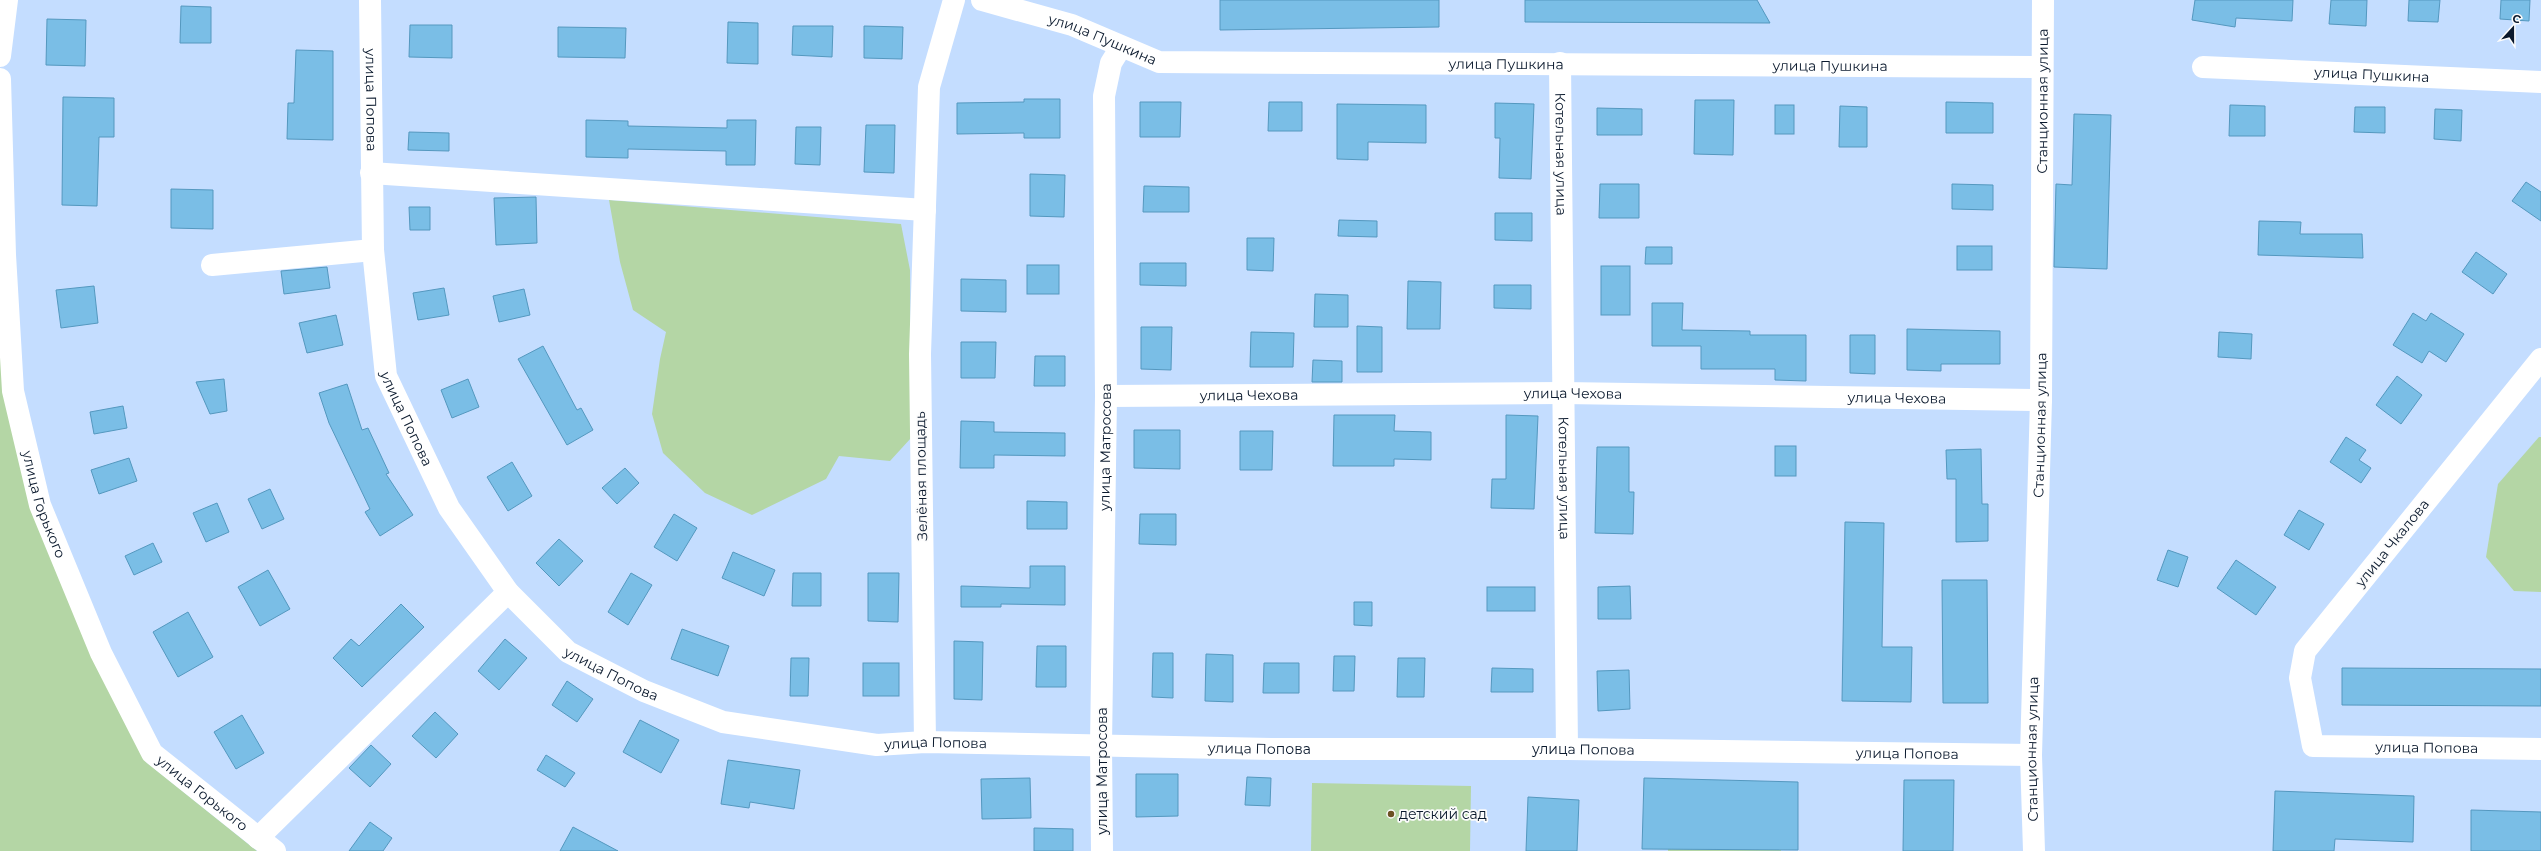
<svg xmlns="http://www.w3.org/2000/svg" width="2541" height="851" font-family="Montserrat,sans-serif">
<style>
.green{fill:#b4d6a5}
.building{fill:#7abee6;stroke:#5498bf}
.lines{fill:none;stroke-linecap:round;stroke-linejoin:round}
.minor{stroke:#fff;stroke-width:22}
.poi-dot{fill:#6c5023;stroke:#fcfcfc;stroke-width:1.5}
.labels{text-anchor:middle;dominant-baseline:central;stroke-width:3.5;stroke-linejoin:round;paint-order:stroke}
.street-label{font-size:14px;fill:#0a192d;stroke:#fcfcfc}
.poi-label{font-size:14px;fill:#0a192d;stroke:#fcfcfc;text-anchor:start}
</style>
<rect width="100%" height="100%" fill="#c4ddff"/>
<!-- green -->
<g class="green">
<polygon points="0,187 11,397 146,762 257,851 0,851"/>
<polygon points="609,200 901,224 910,270 911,438 890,461 839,456 826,479 752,515 705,493 663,453 652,414 660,359 666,332 633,310 620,262"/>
<polygon points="2539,437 2541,437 2541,592 2514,591 2486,557 2498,484"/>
<polygon points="1312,783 1471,786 1470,851 1311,851"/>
<polygon points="1668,849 1781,850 1781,851 1668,851"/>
</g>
<!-- building -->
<g class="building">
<polygon points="1220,0 1439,0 1439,27 1220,30"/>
<polygon points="1525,0 1757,0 1770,23 1525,22"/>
<polygon points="2195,0 2293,0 2292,21 2236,18 2235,27 2192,20"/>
<polygon points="2331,0 2367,0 2366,26 2329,24"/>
<polygon points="2409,0 2440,0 2438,22 2408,21"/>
<polygon points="2501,0 2530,0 2529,21 2500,19"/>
<polygon points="181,6 211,7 211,43 180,43"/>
<polygon points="47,19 86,20 85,66 46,65"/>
<polygon points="728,22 758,23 758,64 727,63"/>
<polygon points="410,25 452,25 452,58 409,57"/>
<polygon points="793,26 833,26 832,57 792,55"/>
<polygon points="864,26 903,27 902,59 864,58"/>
<polygon points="558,27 626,28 625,58 558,57"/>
<polygon points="296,50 333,51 333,140 287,139 288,103 294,103"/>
<polygon points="63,97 114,98 114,137 99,137 97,206 62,205"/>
<polygon points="1024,99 1060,99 1060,138 1024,138 1024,133 957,134 957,103 1024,102"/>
<polygon points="1695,100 1734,100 1733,155 1694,154"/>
<polygon points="1140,102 1181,102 1180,137 1140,137"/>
<polygon points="1269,102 1302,102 1302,131 1268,131"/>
<polygon points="1946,102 1993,103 1993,133 1946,133"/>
<polygon points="1495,103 1534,104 1531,179 1499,178 1500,138 1495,138"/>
<polygon points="1337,104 1426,105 1426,143 1368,142 1368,160 1337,159"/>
<rect x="1775" y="105" width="19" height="29"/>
<polygon points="2230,105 2265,106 2265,136 2229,136"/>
<polygon points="1840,106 1867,107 1867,147 1839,147"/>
<polygon points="2355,107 2385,107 2385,133 2354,132"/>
<polygon points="1597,108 1642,109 1642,135 1597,135"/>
<polygon points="2435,109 2462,110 2461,141 2434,139"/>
<polygon points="2074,114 2111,115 2107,269 2054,267 2056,184 2072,185"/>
<polygon points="586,120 628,121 628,126 727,128 727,120 756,120 755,165 726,165 726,151 628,149 628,158 586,157"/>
<polygon points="866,125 895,125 894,173 864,172"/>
<polygon points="796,127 821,127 820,165 795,164"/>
<polygon points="409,132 449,133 449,151 408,150"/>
<polygon points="1030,174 1065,175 1064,217 1030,216"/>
<polygon points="2526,182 2541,192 2541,221 2512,201"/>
<polygon points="1600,184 1639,184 1639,218 1599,218"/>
<polygon points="1952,184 1993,185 1993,210 1952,209"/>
<polygon points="1144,186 1189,187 1189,212 1143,212"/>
<polygon points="171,189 213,190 213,229 171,228"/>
<polygon points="536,197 537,243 496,245 494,198"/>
<polygon points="409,207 430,207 430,230 410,230"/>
<polygon points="1495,213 1532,213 1532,241 1495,240"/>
<polygon points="1339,220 1377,221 1377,237 1338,236"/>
<polygon points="2259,221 2301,222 2300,234 2362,234 2363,258 2258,255"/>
<polygon points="1247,238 1274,238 1273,271 1247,270"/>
<rect x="1957" y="246" width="35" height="24"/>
<polygon points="1646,247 1672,247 1672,264 1645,264"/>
<polygon points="2476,252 2507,274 2493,294 2462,272"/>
<polygon points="1140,263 1186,263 1186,286 1140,285"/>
<rect x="1027" y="265" width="32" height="29"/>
<rect x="1601" y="266" width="29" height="49"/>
<polygon points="327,267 330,288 284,294 281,271"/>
<polygon points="961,279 1006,280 1006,312 961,311"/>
<polygon points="1408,281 1441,282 1440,329 1407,329"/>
<polygon points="1494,285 1531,285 1531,309 1494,308"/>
<polygon points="94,286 98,323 61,328 56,290"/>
<polygon points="444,288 449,315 418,320 413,293"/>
<polygon points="524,289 530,315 499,322 493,296"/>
<polygon points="1315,294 1348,295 1348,327 1314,327"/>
<polygon points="1652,303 1683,303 1682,330 1750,331 1750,335 1806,335 1806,381 1775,380 1775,369 1701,369 1701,346 1652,346"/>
<polygon points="2413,313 2426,321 2431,313 2464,334 2446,362 2429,351 2422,363 2393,345"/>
<polygon points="336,315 343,345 307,353 299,323"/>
<polygon points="1357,326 1382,327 1382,372 1357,372"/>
<polygon points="1141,327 1172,327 1171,370 1141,369"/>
<polygon points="1907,329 2000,331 2000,364 1941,364 1941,371 1907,370"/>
<polygon points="1251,332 1294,333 1293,367 1250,367"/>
<polygon points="2219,332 2252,334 2251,359 2218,357"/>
<polygon points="1850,335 1875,335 1875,374 1850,373"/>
<polygon points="961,342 996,342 995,378 961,378"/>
<polygon points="543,346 577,410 581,408 593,430 567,445 518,359"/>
<polygon points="1035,356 1065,356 1065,386 1034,386"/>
<polygon points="1313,360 1342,361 1342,382 1312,382"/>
<polygon points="2397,376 2422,395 2401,424 2376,405"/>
<polygon points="224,379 227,411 210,414 196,382"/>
<polygon points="468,379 479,407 452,418 441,390"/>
<polygon points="347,384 362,430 368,428 389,473 386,474 413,515 380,536 365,512 370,509 329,423 319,393"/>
<polygon points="123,406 127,428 94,434 90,412"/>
<polygon points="1334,415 1395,415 1394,431 1431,432 1431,460 1394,459 1394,466 1333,466"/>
<polygon points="1506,415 1538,416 1534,509 1491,508 1492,479 1506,479"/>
<polygon points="961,421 994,422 994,432 1065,433 1065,456 994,455 994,468 960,468"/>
<polygon points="1134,430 1180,430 1180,469 1134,468"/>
<polygon points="1240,431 1273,431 1272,470 1240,470"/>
<polygon points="2346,437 2366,450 2359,460 2371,468 2361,483 2330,462"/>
<rect x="1775" y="446" width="21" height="30"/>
<polygon points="1597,447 1629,447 1629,492 1634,492 1633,534 1595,533"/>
<polygon points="1981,449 1982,504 1988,504 1988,541 1956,542 1956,479 1947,479 1946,450"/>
<polygon points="129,458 137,481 99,494 91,470"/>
<polygon points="512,462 532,496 508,511 487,477"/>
<polygon points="625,468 639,483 617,504 602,488"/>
<polygon points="270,489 284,519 262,529 248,499"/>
<polygon points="1027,501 1067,502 1067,529 1027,529"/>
<polygon points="217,503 229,532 206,542 193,513"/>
<polygon points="2299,510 2324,524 2309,550 2284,535"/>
<polygon points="674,514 697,528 677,561 654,547"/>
<polygon points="1140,514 1176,514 1176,545 1139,544"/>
<polygon points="1845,522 1884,523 1882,647 1912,647 1911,702 1842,701"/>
<polygon points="559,539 583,561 559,586 536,563"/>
<polygon points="153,543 162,562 134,575 125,556"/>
<polygon points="2168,550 2188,557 2178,587 2157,580"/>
<polygon points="733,552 775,570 764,596 722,578"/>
<polygon points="2236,560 2276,587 2256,615 2217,588"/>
<polygon points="1030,566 1065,566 1065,605 1001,604 1001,607 961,607 961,586 1030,588"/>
<polygon points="268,570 290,609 260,626 238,587"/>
<polygon points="631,573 652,585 628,625 608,612"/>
<polygon points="793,573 821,573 821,606 792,606"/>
<polygon points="868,573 899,573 898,622 868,621"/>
<polygon points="1942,580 1987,580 1988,703 1943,703"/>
<polygon points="1630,586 1631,619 1598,619 1598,587"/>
<rect x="1487" y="587" width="48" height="24"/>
<polygon points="1354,602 1372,602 1372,626 1354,625"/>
<polygon points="401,604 424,627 362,687 333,658 351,639 359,646"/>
<polygon points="188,612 213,657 178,677 153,632"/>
<polygon points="682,629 729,646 718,676 671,659"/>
<polygon points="505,639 527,658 499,690 478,671"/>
<polygon points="954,641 983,642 982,700 954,699"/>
<polygon points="1037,646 1066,646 1066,687 1036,687"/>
<polygon points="1153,653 1173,653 1173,698 1152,697"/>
<polygon points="1206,654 1233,655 1233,702 1205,701"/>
<polygon points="1334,656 1355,656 1354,691 1333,691"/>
<polygon points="791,658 809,658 808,696 790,696"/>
<polygon points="1398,658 1425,658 1424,697 1397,697"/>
<rect x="863" y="663" width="36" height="33"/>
<polygon points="1264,663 1299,663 1299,693 1263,693"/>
<polygon points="1492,668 1533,669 1533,692 1491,692"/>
<polygon points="2342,668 2541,669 2541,706 2342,705"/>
<polygon points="1629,670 1630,709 1598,711 1597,671"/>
<polygon points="567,681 593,699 577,722 552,705"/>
<polygon points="435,712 458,734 436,758 412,736"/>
<polygon points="242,715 264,753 236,769 214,732"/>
<polygon points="640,720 679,740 661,773 623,752"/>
<polygon points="371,745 391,764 370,787 349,768"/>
<polygon points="546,755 575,773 565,787 537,770"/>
<polygon points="728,760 800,770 794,809 750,802 749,808 721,804"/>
<polygon points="1136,774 1178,774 1178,816 1136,817"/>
<polygon points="1247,777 1271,778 1270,806 1245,805"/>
<polygon points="1030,778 1031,818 982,819 981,779"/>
<polygon points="1644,778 1798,782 1798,850 1642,849"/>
<polygon points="1904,780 1954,780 1953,851 1903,851"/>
<polygon points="2275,791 2414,796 2413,842 2335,839 2334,851 2273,851"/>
<polygon points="1528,797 1579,800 1577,851 1526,851"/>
<polygon points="2471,810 2541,812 2541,851 2471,851"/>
<polygon points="370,822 392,838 383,851 349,851"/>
<polygon points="573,827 618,851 560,851"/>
<polygon points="1034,828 1073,829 1073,851 1034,851"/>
</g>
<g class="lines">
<!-- minor -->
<g class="minor">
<path id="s1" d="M370 0 373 250 386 376 449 508 508 592 568 652 644 691 723 722 877 745 925 742 1276 749H1567L2031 755"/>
<path id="s2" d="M982 0 1072 25 1159 62 2041 67"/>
<polyline points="0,56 7,0"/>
<path id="s3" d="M1560 63 1567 749"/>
<path id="s4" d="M2203 67 2541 82"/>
<path id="s5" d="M0 79 5 255 13 391 40 505 101 653 152 753 275 851"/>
<polyline points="371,173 925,210"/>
<polyline points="212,265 373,250"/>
<path id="s6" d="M2541 359 2305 651 2300 678 2313 746 2541 749"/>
<path id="s7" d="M1106 396 1564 393 2041 400"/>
<polyline points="925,742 920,354 929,87 954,0"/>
<polyline points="258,838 508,592"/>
<path id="s8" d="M1102 851 1101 745 1106 396 1104 96 1111 63 1121 47"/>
<path id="s9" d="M2034 851 2031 755 2041 400 2043 0"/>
</g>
</g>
<!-- markers -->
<circle class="poi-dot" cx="1391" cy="814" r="4"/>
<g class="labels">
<!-- street labels -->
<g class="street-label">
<text stroke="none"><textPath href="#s2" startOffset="127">улица Пушкина</textPath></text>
<text stroke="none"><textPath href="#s2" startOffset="535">улица Пушкина</textPath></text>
<text stroke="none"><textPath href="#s2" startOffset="859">улица Пушкина</textPath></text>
<text stroke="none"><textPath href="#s4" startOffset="169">улица Пушкина</textPath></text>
<text stroke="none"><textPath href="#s1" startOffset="100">улица Попова</textPath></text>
<text stroke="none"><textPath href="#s9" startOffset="750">Станционная улица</textPath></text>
<text stroke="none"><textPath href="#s3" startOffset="91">Котельная улица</textPath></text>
<text stroke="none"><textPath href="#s7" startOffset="467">улица Чехова</textPath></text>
<text stroke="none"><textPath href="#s7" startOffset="143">улица Чехова</textPath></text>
<text stroke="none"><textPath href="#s7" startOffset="791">улица Чехова</textPath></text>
<text stroke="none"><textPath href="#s1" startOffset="424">улица Попова</textPath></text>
<text stroke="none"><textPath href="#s9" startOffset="426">Станционная улица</textPath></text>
<text stroke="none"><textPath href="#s8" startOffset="404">улица Матросова</textPath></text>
<text transform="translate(921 476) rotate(-91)">Зелёная площадь</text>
<text stroke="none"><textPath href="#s3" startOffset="415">Котельная улица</textPath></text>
<text stroke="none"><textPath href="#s5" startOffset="430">улица Горького</textPath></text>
<text transform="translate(2392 543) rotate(-51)">улица Чкалова</text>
<text stroke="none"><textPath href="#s1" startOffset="759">улица Попова</textPath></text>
<text stroke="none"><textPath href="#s1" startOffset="1095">улица Попова</textPath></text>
<text stroke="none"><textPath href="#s6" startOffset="586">улица Попова</textPath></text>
<text stroke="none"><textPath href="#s1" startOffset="1419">улица Попова</textPath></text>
<text stroke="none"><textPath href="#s9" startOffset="102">Станционная улица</textPath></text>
<text stroke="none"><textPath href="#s1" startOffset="1743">улица Попова</textPath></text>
<text stroke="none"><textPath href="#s1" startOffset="2067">улица Попова</textPath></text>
<text transform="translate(1102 771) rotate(-90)">улица Матросова</text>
<text stroke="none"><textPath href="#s5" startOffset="766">улица Горького</textPath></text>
</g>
<!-- poi labels -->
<g class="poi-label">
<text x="1399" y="814">детский сад</text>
</g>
</g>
<!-- north arrow -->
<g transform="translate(2513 28) rotate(21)" stroke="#fcfcfc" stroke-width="3" paint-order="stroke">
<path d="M0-3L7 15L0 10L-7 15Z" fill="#0a192d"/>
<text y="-6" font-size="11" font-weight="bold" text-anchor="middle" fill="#0a192d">С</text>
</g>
</svg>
